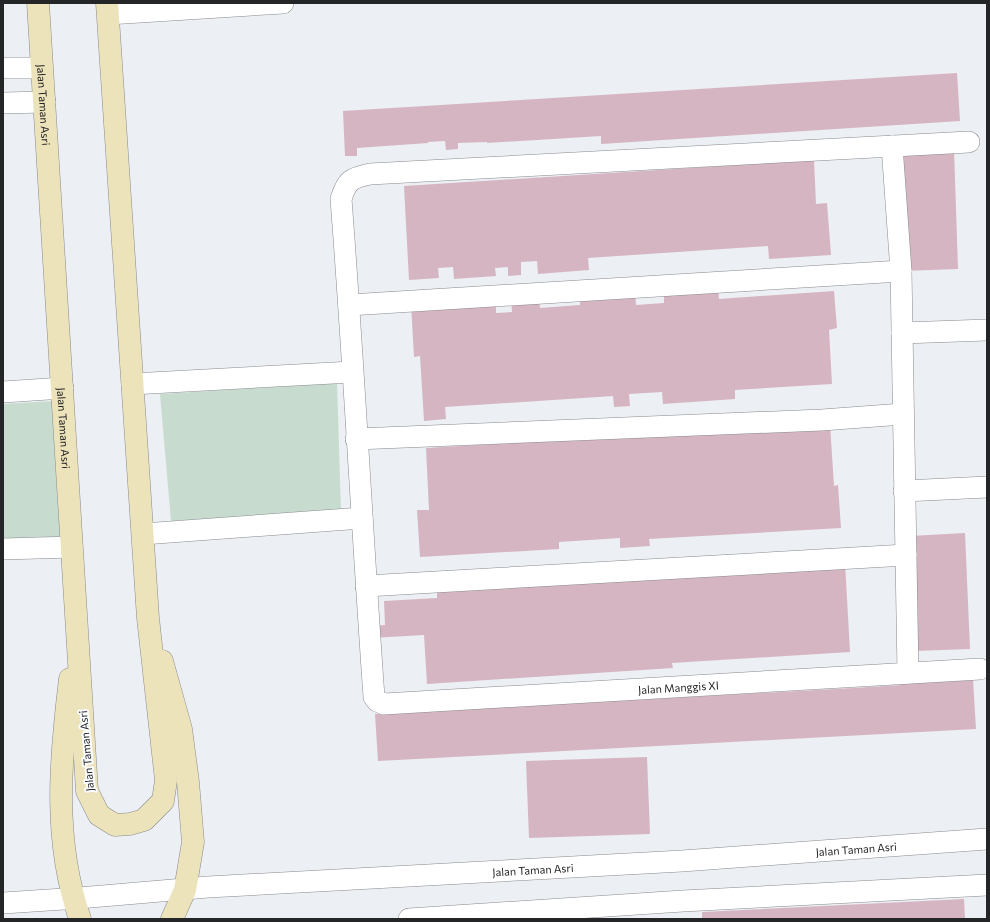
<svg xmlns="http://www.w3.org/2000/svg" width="990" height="922" font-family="Commissioner,sans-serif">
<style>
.green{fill:#c7dccf}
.building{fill:#d6b5c2}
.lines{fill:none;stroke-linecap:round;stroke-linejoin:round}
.minor-casing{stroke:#888a8e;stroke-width:22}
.secondary-casing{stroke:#888a8e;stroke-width:23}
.minor{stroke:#fff;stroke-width:21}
.secondary{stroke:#ede3bb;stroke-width:22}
.labels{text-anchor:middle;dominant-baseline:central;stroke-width:4;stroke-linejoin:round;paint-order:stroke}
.street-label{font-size:11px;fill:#242526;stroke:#fafcfe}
</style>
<rect width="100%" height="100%" fill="#eceff3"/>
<!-- green -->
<g class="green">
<polygon points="337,383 341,511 171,521 160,394"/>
<polygon points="54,401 60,537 3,539 3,404"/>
</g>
<!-- building -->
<g class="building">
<polygon points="957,73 960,121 601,144 601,136 487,143 487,142 458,143 458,149 446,150 445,141 428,142 428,143 357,148 357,156 345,156 343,111"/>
<polygon points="954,149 958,269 902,271 906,238 903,151"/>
<polygon points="814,160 816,204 827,203 831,255 769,259 768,246 588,258 589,270 538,274 537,261 521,262 521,275 508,276 508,267 495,268 496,276 454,279 453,267 438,268 439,278 409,280 404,186"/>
<polygon points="718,286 719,299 834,291 837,328 829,330 832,384 735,390 735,399 663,404 662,392 629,394 630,406 614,407 613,396 445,407 446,419 424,421 420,356 414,357 411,304 496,299 496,313 512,312 511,298 539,296 540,308 580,305 580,295 635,291 636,305 664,303 664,289"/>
<polygon points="830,424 834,486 838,485 841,528 649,539 650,546 620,548 620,538 559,542 559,549 420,557 417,510 429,510 426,448"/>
<polygon points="965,533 970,649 915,651 910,536"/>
<polygon points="845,563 850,652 672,663 673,668 427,684 424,635 372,638 372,626 385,625 384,601 437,598 437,586"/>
<polygon points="973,679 976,729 378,761 375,714 853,688 901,685 901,682"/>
<polygon points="647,757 650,834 529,838 526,761"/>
<polygon points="964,899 965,919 702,919 702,912"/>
</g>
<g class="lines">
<!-- minor casing -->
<g class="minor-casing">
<g id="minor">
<polyline points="108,14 283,3"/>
<polyline points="3,68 42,68"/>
<polyline points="3,103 45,102"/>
<path id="s1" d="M969 142 370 174C351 178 347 180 341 199 354 365 362 531 374 697L377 701 384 704 980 669"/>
<polyline points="892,146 901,271 908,673"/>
<polyline points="349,305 901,271"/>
<polyline points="902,333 987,330"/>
<polyline points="132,384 352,372"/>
<polyline points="3,392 63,388"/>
<polyline points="356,439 822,420 903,414"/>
<polyline points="904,491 987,487"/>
<polyline points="143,534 362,518"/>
<polyline points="3,549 72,547"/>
<polyline points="366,586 906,555"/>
<path id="s2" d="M3 903 79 898 208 887 682 861 987 839"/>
<polyline points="409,919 683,901 987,885"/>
</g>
</g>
<!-- secondary casing -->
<g class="secondary-casing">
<g id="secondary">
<path id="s3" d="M38 3 87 791 99 815 115 825 130 824 144 820 163 801 166 780 148 618 107 3"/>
<polyline points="162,661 181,729 188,782 193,842 185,890 172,919"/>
<path d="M70 679C60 761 53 840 80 919"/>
</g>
</g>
<!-- minor -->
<use href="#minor" class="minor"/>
<!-- secondary -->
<use href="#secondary" class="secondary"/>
</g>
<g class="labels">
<!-- street labels -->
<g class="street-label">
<text stroke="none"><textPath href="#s3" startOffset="102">Jalan Taman Asri</textPath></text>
<text stroke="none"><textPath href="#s3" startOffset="426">Jalan Taman Asri</textPath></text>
<text stroke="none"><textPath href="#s1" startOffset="1448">Jalan Manggis XI</textPath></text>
<text transform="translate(86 751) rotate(-95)">Jalan Taman Asri</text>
<text stroke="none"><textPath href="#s2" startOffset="855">Jalan Taman Asri</textPath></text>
<text stroke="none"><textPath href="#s2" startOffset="531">Jalan Taman Asri</textPath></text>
</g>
</g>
<!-- border -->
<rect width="990" height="922" fill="none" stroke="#242526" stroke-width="8"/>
</svg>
